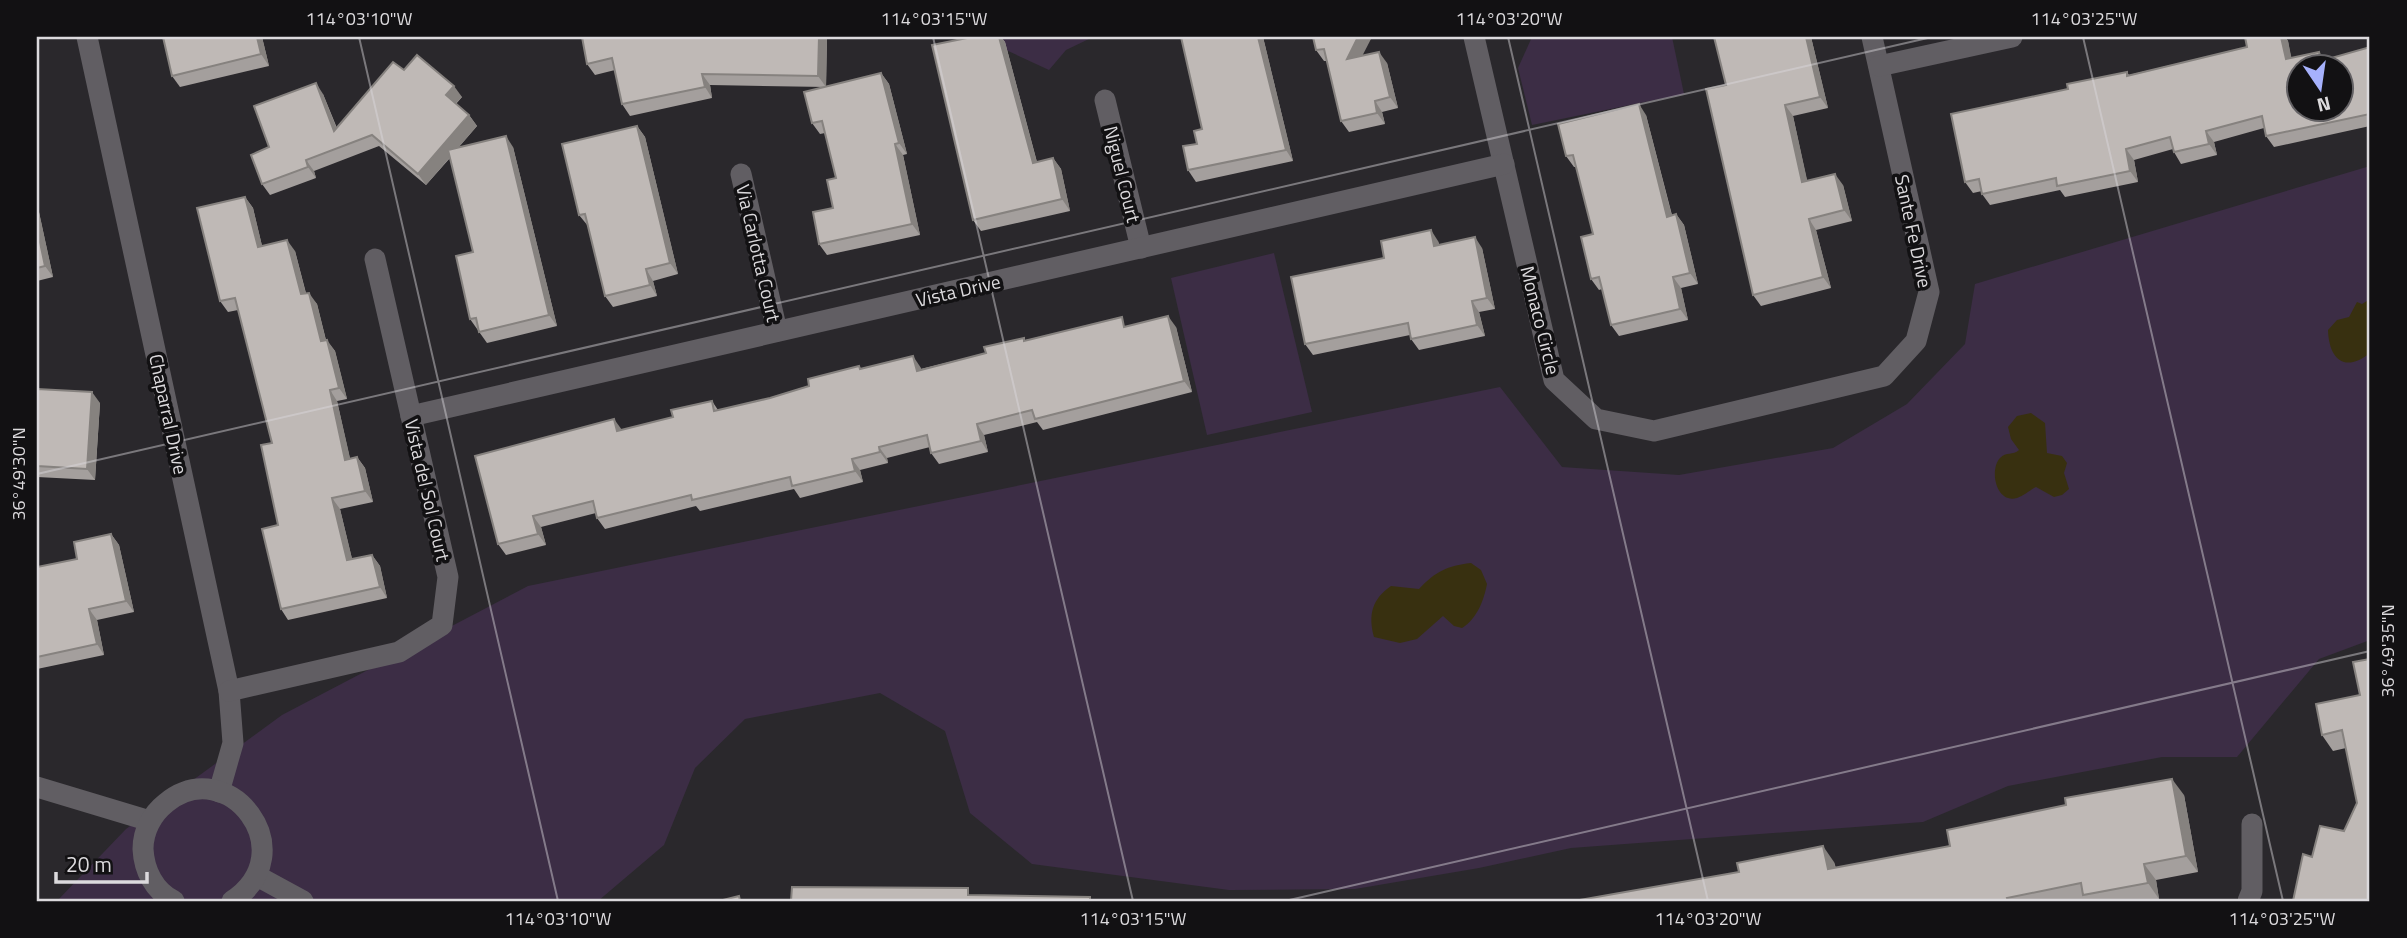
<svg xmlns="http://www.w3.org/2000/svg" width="2407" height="938" font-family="'Titillium Web',sans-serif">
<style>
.green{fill:#3c2d45}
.sand{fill:#383010}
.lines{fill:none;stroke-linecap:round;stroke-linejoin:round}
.minor{stroke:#615e63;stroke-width:21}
.wall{fill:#a49f9d}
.shaded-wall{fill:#86827f}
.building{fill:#bfb9b6;stroke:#86827f;stroke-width:2;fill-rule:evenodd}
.ticks{fill:none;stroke:#dcdadd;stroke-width:2;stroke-opacity:0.45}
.labels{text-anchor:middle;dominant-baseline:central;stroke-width:7;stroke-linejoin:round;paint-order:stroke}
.street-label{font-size:19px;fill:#dcdadd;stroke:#121113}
.neatline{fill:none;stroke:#dcdadd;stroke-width:2.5}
.ticks-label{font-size:18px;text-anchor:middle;fill:#dcdadd}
</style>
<rect width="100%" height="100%" fill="#2a282c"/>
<!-- green -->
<g class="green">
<polygon points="978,37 1091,37 1091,38 1066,50 1049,70"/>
<polygon points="1532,37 1672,37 1684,94 1532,125 1518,68"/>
<polygon points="2370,166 2370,640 2319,659 2237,757 2162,757 2008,786 1923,822 1571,848 1479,868 1355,889 1229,890 1032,864 970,813 945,731 880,693 745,719 695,768 664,845 598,901 57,901 126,829 282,715 528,586 1500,387 1562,467 1679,475 1833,448 1907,404 1965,344 1975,284"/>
<polygon points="1274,253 1312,412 1207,435 1171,278"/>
</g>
<!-- sand -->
<g class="sand">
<path d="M2370 299V353C2345 373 2329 360 2328 330L2337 320 2349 317 2357 302 2362 304Z"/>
<path d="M2031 413 2045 423 2047 453 2062 456 2067 463 2064 473 2069 489 2062 495 2054 497 2036 487C2030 490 2024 496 2017 498 1996 504 1989 470 2000 458 2006 451 2013 456 2019 450L2011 439 2008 427 2017 416Z"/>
<path d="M1471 563 1481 570 1487 584C1484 600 1477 619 1462 628L1454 626 1443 616 1417 639 1400 643 1374 637C1368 615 1372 599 1391 586L1419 589C1436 571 1447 566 1471 563Z"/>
</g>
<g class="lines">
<!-- minor -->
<g class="minor">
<polyline points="87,37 229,691 233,743 219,792"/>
<polyline points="1474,37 1554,380 1596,419 1654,431 1884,376 1916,341 1929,292 1872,37"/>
<polyline points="1879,66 2012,37"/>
<polyline points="1105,100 1141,248"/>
<polyline points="741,174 777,331"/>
<polyline points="411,416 1504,164"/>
<polyline points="229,691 399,652 442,625 448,577 375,259"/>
<polyline points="37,787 150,821"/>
<polyline points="257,876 303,901"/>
<path d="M174 901C154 891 144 870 143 849 143 831 152 814 166 803 228 752 306 852 232 901"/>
<polyline points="2248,901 2252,891 2252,824"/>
</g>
</g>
<!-- wall -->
<g class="wall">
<polygon points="262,37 269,66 180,87 172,76"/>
<polygon points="582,37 699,37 700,38 737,38 737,37 827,37 826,87 710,85 712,98 630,116 622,104 615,70 595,75 587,64"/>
<polygon points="972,37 1001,37 1005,42 1037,162 1053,158 1061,169 1070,211 981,231 973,220"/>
<polygon points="1263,37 1293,161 1196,182 1188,170 1202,129"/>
<polygon points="1313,37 1362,56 1387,63 1398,108 1382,112 1385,124 1349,132 1341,121 1327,61 1324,61 1316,50"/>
<polygon points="1714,37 1811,37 1828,108 1793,116 1807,181 1843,185 1852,221 1816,230 1831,288 1761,306 1753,295 1726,85"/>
<polygon points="2245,37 2285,37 2288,41 2291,58 2319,52 2325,60 2370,47 2370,126 2274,147 2266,136 2264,128 2214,142 2217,155 2181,164 2174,152 2173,149 2134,160 2138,182 2065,197 2060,190 1990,205 1982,194 1982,191 1973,193 1965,182 2068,89 2127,72 2129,75 2247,47"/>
<polygon points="404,70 462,97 456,104 469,115 477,126 458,148 513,147 557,326 487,343 470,319 473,252 450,158 426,185 379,146 314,171 316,178 270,195 262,184 269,147 323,94 337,128"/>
<polygon points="881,73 889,84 907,154 903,155 920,235 827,255 819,244 833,208 836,178 825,133 820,134 812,123"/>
<polygon points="1646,115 1672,215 1676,214 1684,225 1698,284 1681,288 1688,320 1619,336 1611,325 1602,289 1599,290 1591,279 1593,234 1576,167 1574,167 1566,156"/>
<polygon points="637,126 645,137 678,274 653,281 657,296 613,307 605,296 588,226 579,215"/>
<polygon points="245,197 253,208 262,246 295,251 306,293 317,304 326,340 335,351 347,399 337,401 350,459 357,457 365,468 373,502 340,509 352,559 372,555 380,566 387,598 288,620 281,609 278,525 272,443 238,310 228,312 220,301"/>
<polygon points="37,203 53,277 37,281"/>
<polygon points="1438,241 1439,244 1482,248 1495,309 1479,312 1485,336 1419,350 1411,339 1410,335 1313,355 1305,344 1384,258"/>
<polygon points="1128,326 1176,327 1192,392 1043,430 1037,422 984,435 988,452 939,464 931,453 930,447 887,458 888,463 860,470 863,482 800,498 794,489 700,511 696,506 605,529 597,518 596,513 541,527 546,545 506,555 498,544 621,430 673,417 712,401 718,410 770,398 861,369 921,368 921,369 986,353 1025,340"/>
<polygon points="37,389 100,403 95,480 37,477 37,488"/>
<polygon points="111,534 119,545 134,612 97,620 104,655 37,669 37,567 77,559"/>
<polygon points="2370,659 2370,901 2312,857 2344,831 2357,803 2346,748 2333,751 2322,735 2360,695"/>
<polygon points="2184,795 2198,872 2156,880 2159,899 2149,901 2087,901 2086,900 2081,901 1574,901 1834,862 1836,868 1950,846"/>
</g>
<!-- shaded-wall -->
<g class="shaded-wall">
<polygon points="257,37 262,37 269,66 261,54"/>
<polygon points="819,37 827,37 826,87 818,76"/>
<polygon points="999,37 1001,37 1005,42 1040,174 1033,163"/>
<polygon points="1258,37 1263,37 1293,161 1286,150"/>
<polygon points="1358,37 1372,37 1355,70 1347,59"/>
<polygon points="1806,37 1811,37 1828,108 1820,97"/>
<polygon points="2281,37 2285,37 2288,41 2294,70 2286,59"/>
<polygon points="1379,52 1387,63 1398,108 1390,97"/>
<polygon points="881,73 889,84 907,154 899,143"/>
<polygon points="702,74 710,85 712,98 705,87"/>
<polygon points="316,83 323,94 342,142 334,131"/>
<polygon points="454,86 462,97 453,106 446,95"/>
<polygon points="1375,101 1382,112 1385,124 1377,113"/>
<polygon points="1639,104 1646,115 1675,228 1667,217"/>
<polygon points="1785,105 1793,116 1810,193 1802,182"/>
<polygon points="469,115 477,126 426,185 418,174"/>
<polygon points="637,126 645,137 678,274 670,263"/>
<polygon points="2206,131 2214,142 2217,155 2209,144"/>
<polygon points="506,136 513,147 557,326 549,315"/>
<polygon points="895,144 903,155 920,235 912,224"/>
<polygon points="2126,149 2134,160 2138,182 2130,171"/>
<polygon points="1053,158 1061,169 1070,211 1062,199"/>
<polygon points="306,160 314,171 316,178 308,167"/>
<polygon points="1835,174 1843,185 1852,221 1844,210"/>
<polygon points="245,197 253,208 265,258 258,247"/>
<polygon points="37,203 53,277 45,266 37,228"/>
<polygon points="1676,214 1684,225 1698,284 1690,273"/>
<polygon points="1809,219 1816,230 1831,288 1823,277"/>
<polygon points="1431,230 1438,241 1442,257 1434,246"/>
<polygon points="1475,237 1482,248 1495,309 1487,298"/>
<polygon points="287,240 295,251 309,306 301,294"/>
<polygon points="646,269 653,281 657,296 650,285"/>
<polygon points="1673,277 1681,288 1688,320 1680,309"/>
<polygon points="309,293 317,304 329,353 321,341"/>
<polygon points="1472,301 1479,312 1485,336 1477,325"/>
<polygon points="1168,316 1176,327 1192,392 1184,381"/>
<polygon points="327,340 335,351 347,399 339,388"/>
<polygon points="913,356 921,368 924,382 917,371"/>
<polygon points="330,390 337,401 353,471 345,460"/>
<polygon points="92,392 100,403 95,480 87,469"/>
<polygon points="614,419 622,430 617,431"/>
<polygon points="977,424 984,435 988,452 981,441"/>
<polygon points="879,447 887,458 888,463 880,452"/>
<polygon points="357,457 365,468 373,502 365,491"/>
<polygon points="852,459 860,470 863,482 855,471"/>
<polygon points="332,498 340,509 355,571 347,560"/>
<polygon points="533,516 541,527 546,545 538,534"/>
<polygon points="111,534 119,545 134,612 126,601"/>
<polygon points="372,555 380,566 387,598 380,587"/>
<polygon points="89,609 97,620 104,655 97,644"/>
<polygon points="2172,779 2184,795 2198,872 2186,856"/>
<polygon points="1823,846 1834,862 1839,885 1828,869"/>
<polygon points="2144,864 2156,880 2159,899 2148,883"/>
</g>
<!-- building -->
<g class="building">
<polygon points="163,37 257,37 261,54 172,76"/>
<polygon points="582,37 694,37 694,38 819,37 818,76 702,74 705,87 622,104 612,58 587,64"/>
<polygon points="972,37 999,37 1033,163 1053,158 1062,199 973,220 932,45"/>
<polygon points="1181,37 1258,37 1286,150 1188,170 1183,146 1197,144 1194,131 1202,129"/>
<polygon points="1313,37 1358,37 1347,59 1379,52 1390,97 1375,101 1377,113 1341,121 1324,49 1316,50"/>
<polygon points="1714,37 1806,37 1820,97 1785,105 1802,182 1835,174 1844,210 1809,219 1823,277 1753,295 1706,89 1726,85"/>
<path d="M2245 37H2281L2286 59 2319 52 2321 61 2370 47V114L2266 136 2262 116 2206 131 2209 144 2174 152 2170 137 2126 149 2130 171 2057 186 2056 178 1982 194 1979 179 1965 182 1951 114 2068 89 2067 84 2127 72V76L2247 47ZM2299 66H2341V108H2299Z"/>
<polygon points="417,55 454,86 446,95 469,115 418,174 372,135 306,160 308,167 262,184 251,155 269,147 254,106 316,83 334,131 393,62 404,70"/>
<polygon points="881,73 899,143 895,144 912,224 819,244 813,212 833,208 827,180 836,178 822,121 812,123 804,92"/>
<polygon points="1639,104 1667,217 1676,214 1690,273 1673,277 1680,309 1611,325 1599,277 1591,279 1581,237 1593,234 1573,155 1566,156 1558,124"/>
<polygon points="637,126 670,263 646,269 650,285 605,296 585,214 579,215 562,144"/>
<polygon points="506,136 549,315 479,332 476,318 470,319 456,256 473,252 448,150"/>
<polygon points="245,197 258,247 287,240 301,294 309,293 321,341 327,340 339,388 330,390 345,460 357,457 365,491 332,498 347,560 372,555 380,587 281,609 262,529 278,525 261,445 272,443 235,298 220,301 197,208"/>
<polygon points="37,228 45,266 37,268"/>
<polygon points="1431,230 1434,246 1475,237 1487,298 1472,301 1477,325 1411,339 1408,323 1305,344 1291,277 1384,258 1381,241"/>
<polygon points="1168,316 1184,381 1035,419 1032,410 977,424 981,441 931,453 927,435 879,447 880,452 852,459 855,471 792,486 790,477 692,500 691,495 597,518 593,501 533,516 538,534 498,544 475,456 614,419 617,431 673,417 671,410 712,401 714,411 770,398 809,386 808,379 859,366 860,369 913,356 917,371 986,353 984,347 1024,338 1024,341 1122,317 1124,327"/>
<polygon points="37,389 92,392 87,469 37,466"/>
<polygon points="111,534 126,601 89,609 97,644 37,657 37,567 77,559 74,542"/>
<polygon points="2370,659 2370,901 2293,901 2303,854 2312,857 2320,826 2344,831 2357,803 2342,730 2322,735 2316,704 2360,695 2353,662"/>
<polygon points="2172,779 2186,856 2144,864 2148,883 2083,895 2081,883 2007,898 2008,901 1574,901 1739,872 1737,863 1823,846 1828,869 1950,846 1947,830 2066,805 2065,798"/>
<polygon points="792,887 968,888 968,895 1090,897 1090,901 791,901"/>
<polygon points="739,896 740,901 719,901"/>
</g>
<!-- ticks -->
<path class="ticks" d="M359 37 558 901M933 37 1133 901M1508 37 1708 901M2083 37 2283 901M37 474 1932 37M1285 901 2370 651"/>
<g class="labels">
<!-- street labels -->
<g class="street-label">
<text transform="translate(1123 174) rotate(76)">Niguel Court</text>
<text transform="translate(1914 231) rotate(78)">Sante Fe Drive</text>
<text transform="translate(759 253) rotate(77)">Via Carlotta Court</text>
<text transform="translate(958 290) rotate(-13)">Vista Drive</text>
<text transform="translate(1541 320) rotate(76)">Monaco Circle</text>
<text transform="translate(169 414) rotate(78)">Chaparral Drive</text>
<text transform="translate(428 490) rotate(77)">Vista del Sol Court</text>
</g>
</g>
<!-- border -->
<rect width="2407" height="938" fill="none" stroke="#121113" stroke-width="77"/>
<!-- north arrow -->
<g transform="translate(2320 88) rotate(167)"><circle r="33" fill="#121113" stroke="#636164" stroke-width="2"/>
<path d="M0-5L12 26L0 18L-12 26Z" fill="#a6b1fc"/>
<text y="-10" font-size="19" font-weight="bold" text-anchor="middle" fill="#dcdadd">N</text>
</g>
<!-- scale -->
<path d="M56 872v10h91v-10" fill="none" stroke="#dcdadd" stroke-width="3.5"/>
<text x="66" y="872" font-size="21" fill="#dcdadd" stroke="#121113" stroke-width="5" paint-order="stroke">20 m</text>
<rect x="38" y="38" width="2330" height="862" class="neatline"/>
<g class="ticks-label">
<text x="359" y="25">114°03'10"W</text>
<text x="934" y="25">114°03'15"W</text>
<text x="1509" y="25">114°03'20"W</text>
<text x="2084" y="25">114°03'25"W</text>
<text transform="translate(19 474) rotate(-90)" y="6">36°49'30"N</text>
<text transform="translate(2388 651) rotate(-90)" y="6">36°49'35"N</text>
<text x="558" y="925">114°03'10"W</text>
<text x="1133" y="925">114°03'15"W</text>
<text x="1708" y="925">114°03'20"W</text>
<text x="2282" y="925">114°03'25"W</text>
</g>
</svg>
